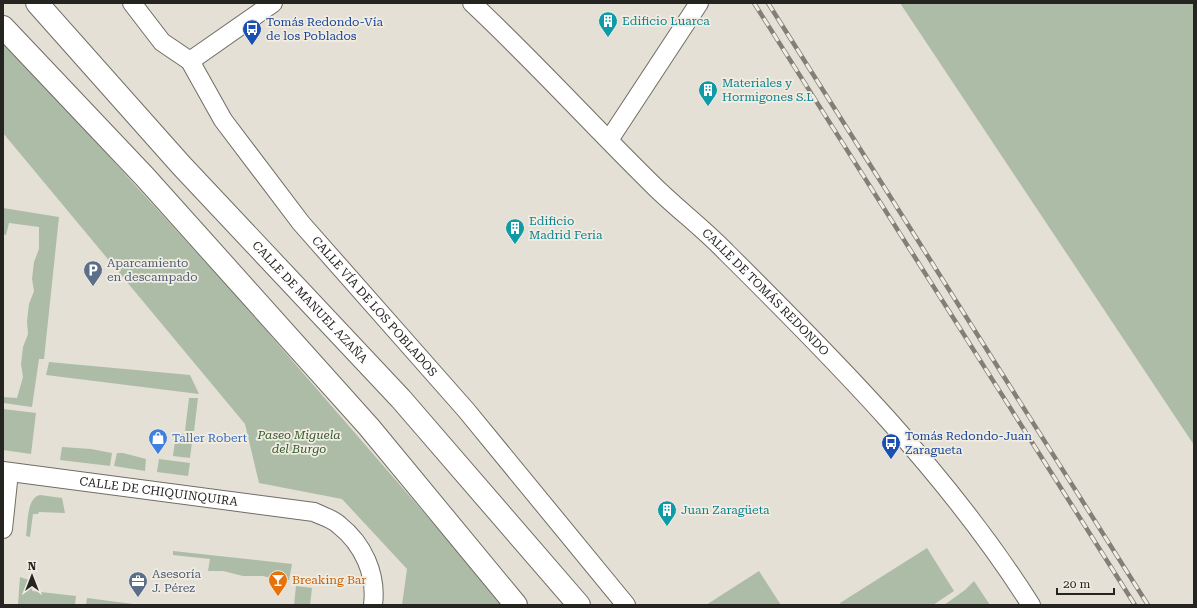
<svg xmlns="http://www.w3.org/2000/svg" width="1197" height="608" font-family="'Roboto Serif',serif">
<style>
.green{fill:#acbca7}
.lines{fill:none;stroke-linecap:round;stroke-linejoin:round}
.minor-casing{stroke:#716d64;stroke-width:20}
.motorway-casing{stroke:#716d64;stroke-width:24}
.minor{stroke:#fff;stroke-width:18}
.motorway{stroke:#fff;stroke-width:22}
.rail-casing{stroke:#827f78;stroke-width:4.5}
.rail{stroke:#f1ede3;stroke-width:3;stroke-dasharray:9;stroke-linecap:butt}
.labels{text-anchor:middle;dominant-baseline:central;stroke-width:3.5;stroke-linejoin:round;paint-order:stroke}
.culture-label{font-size:12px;fill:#0d838f;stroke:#f1ede3;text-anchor:start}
.transit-label{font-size:12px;fill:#164399;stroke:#f1ede3;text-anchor:start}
.service-label{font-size:12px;fill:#4e5e75;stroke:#f1ede3;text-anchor:start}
.street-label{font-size:12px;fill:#262420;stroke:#f1ede3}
.park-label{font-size:12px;font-style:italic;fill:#35592b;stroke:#f1ede3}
.shop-label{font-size:12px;fill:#366cbe;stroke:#f1ede3;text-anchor:start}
.food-label{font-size:12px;fill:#c56008;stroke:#f1ede3;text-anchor:start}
</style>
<rect width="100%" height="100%" fill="#e4e0d6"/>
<!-- green -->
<g class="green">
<polygon points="900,3 1194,3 1194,445"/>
<polygon points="3,40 237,297 504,605 402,605 407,569 342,499 259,483 245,424 3,133"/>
<polygon points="3,208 59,217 44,359 39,359 32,407 3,403 3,397 17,398 23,377 21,364 23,347 28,334 27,321 29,304 34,291 32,279 34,262 39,249 39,227 9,223 6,235 3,234"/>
<polygon points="49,362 190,375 199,394 46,375"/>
<polygon points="189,398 198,398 194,431 185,431"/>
<polygon points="3,409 36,413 31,454 3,450"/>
<polygon points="176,433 193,435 190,458 173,456"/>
<polygon points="62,447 91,449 112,453 110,466 60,460"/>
<polygon points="117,453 123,453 146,459 145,471 114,466"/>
<polygon points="159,459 190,463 188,476 157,472"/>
<path d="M40 495 62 498 65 513 39 512 38 514H33L30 537 26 536C28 525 26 498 40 495Z"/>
<polygon points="927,548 954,591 933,605 841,605 840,603"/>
<polygon points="173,551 292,564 289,580 282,581 263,576 243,576 223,571 208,571 210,559 173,555"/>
<polygon points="759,571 781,605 706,605"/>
<polygon points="20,577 32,581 32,591 76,596 75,605 18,605"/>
<polygon points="974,581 990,605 944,605 965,590"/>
<polygon points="296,586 312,588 310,605 294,605"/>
<polygon points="87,598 141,605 86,605"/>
</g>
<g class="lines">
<!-- minor casing -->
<g class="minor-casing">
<g id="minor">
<path id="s1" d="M132 3 162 42 190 61 223 120 301 223 466 410 626 605"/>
<path id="s2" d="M472 3C534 61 592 125 653 185 676 208 703 228 726 252 836 361 948 474 1031 605"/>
<polyline points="190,61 273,3"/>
<polyline points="609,140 699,3"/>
<path id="s3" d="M3 471 314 512C322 516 333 519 339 525 363 544 377 574 373 605"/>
<polyline points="3,529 9,472"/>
</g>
</g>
<!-- motorway casing -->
<g class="motorway-casing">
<g id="motorway">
<path id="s4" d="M37 3 181 165 401 399 579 605"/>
<polyline points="3,27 145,177 369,427 516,605"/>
</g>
</g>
<!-- minor -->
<use href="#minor" class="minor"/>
<!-- motorway -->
<use href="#motorway" class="motorway"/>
<!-- rail casing -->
<g class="rail-casing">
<g id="rail">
<polyline points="754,3 1135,605"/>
<polyline points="768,3 1148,605"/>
</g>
</g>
<!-- rail -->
<use href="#rail" class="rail"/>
</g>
<!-- icons -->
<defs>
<g id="building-pin" transform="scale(1)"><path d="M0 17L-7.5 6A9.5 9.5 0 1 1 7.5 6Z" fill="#0f9aa8" stroke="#f1ede3"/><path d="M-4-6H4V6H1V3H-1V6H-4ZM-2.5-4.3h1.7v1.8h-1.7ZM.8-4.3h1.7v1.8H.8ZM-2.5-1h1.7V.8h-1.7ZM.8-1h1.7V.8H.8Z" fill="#fff"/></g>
<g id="bus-pin" transform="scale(1)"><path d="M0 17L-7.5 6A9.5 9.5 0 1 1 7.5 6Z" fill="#1a4fb4" stroke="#f1ede3"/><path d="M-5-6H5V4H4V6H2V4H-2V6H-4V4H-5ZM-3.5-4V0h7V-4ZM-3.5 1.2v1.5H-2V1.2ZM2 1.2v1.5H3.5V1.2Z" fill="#fff"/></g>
<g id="parking-pin" transform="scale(1)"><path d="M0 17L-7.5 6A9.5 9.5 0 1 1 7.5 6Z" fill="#5c6f8a" stroke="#f1ede3"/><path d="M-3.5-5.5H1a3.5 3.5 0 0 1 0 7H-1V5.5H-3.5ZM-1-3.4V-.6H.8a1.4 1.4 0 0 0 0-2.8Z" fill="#fff"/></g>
<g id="shop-pin" transform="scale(1)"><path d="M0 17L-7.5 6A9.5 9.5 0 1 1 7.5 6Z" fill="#3f7fe0" stroke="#f1ede3"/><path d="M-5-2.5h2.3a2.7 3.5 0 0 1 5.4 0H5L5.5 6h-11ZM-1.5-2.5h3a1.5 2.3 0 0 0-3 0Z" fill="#fff"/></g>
<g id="bar-pin" transform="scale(1)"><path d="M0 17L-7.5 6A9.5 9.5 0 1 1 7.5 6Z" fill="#e8710a" stroke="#f1ede3"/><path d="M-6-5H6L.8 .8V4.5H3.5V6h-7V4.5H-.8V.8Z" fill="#fff"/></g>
<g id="office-pin" transform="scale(1)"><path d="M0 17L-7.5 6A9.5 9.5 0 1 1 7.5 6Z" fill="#5c6f8a" stroke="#f1ede3"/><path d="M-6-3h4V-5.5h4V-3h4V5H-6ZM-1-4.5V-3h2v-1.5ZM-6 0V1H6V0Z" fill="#fff"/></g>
</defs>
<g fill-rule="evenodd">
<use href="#building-pin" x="608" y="21"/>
<use href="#bus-pin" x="252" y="29"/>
<use href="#building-pin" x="708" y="90"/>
<use href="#building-pin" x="515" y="228"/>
<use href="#parking-pin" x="93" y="270"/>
<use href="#shop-pin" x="158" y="438"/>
<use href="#bus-pin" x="891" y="443"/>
<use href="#building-pin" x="667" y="510"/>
<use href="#bar-pin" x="278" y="580"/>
<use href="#office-pin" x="138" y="581"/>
</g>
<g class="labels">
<!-- culture labels -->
<g class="culture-label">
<text x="622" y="21">Edificio Luarca</text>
<text x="722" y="83">Materiales y<tspan x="722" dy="14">Hormigones S.L</tspan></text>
<text x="529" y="221">Edificio<tspan x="529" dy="14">Madrid Feria</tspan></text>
<text x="681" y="510">Juan Zaragüeta</text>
</g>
<!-- transit labels -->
<g class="transit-label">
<text x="266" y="22">Tomás Redondo-Vía<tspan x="266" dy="14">de los Poblados</tspan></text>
<text x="905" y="436">Tomás Redondo-Juan<tspan x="905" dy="14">Zaragueta</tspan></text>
</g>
<!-- service labels -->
<g class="service-label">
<text x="107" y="263">Aparcamiento<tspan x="107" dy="14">en descampado</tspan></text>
<text x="152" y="574">Asesoría<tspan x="152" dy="14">J. Pérez</tspan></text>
</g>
<!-- street labels -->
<g class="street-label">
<text stroke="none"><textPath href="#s2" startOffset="412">CALLE DE TOMÁS REDONDO</textPath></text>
<text stroke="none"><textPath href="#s4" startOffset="405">CALLE DE MANUEL AZAÑA</textPath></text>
<text stroke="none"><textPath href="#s1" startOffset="391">CALLE VÍA DE LOS POBLADOS</textPath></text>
<text stroke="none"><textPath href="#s3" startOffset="157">CALLE DE CHIQUINQUIRA</textPath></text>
</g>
<!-- park labels -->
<g class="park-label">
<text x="299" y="435">Paseo Miguela<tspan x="299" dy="14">del Burgo</tspan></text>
</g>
<!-- shop labels -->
<g class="shop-label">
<text x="172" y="438">Taller Robert</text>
</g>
<!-- food labels -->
<g class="food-label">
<text x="292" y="580">Breaking Bar</text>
</g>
</g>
<!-- border -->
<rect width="1197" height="608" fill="none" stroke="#262420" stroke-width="8"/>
<!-- north arrow -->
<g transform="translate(32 576)" stroke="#f1ede3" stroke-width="3" paint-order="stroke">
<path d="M0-3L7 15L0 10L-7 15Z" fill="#262420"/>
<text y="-6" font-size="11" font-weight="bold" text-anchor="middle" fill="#262420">N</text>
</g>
<!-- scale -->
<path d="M1057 588v6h57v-6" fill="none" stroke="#262420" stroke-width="2"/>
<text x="1063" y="588" font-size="12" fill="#262420" stroke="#f1ede3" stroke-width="3" paint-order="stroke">20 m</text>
</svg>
